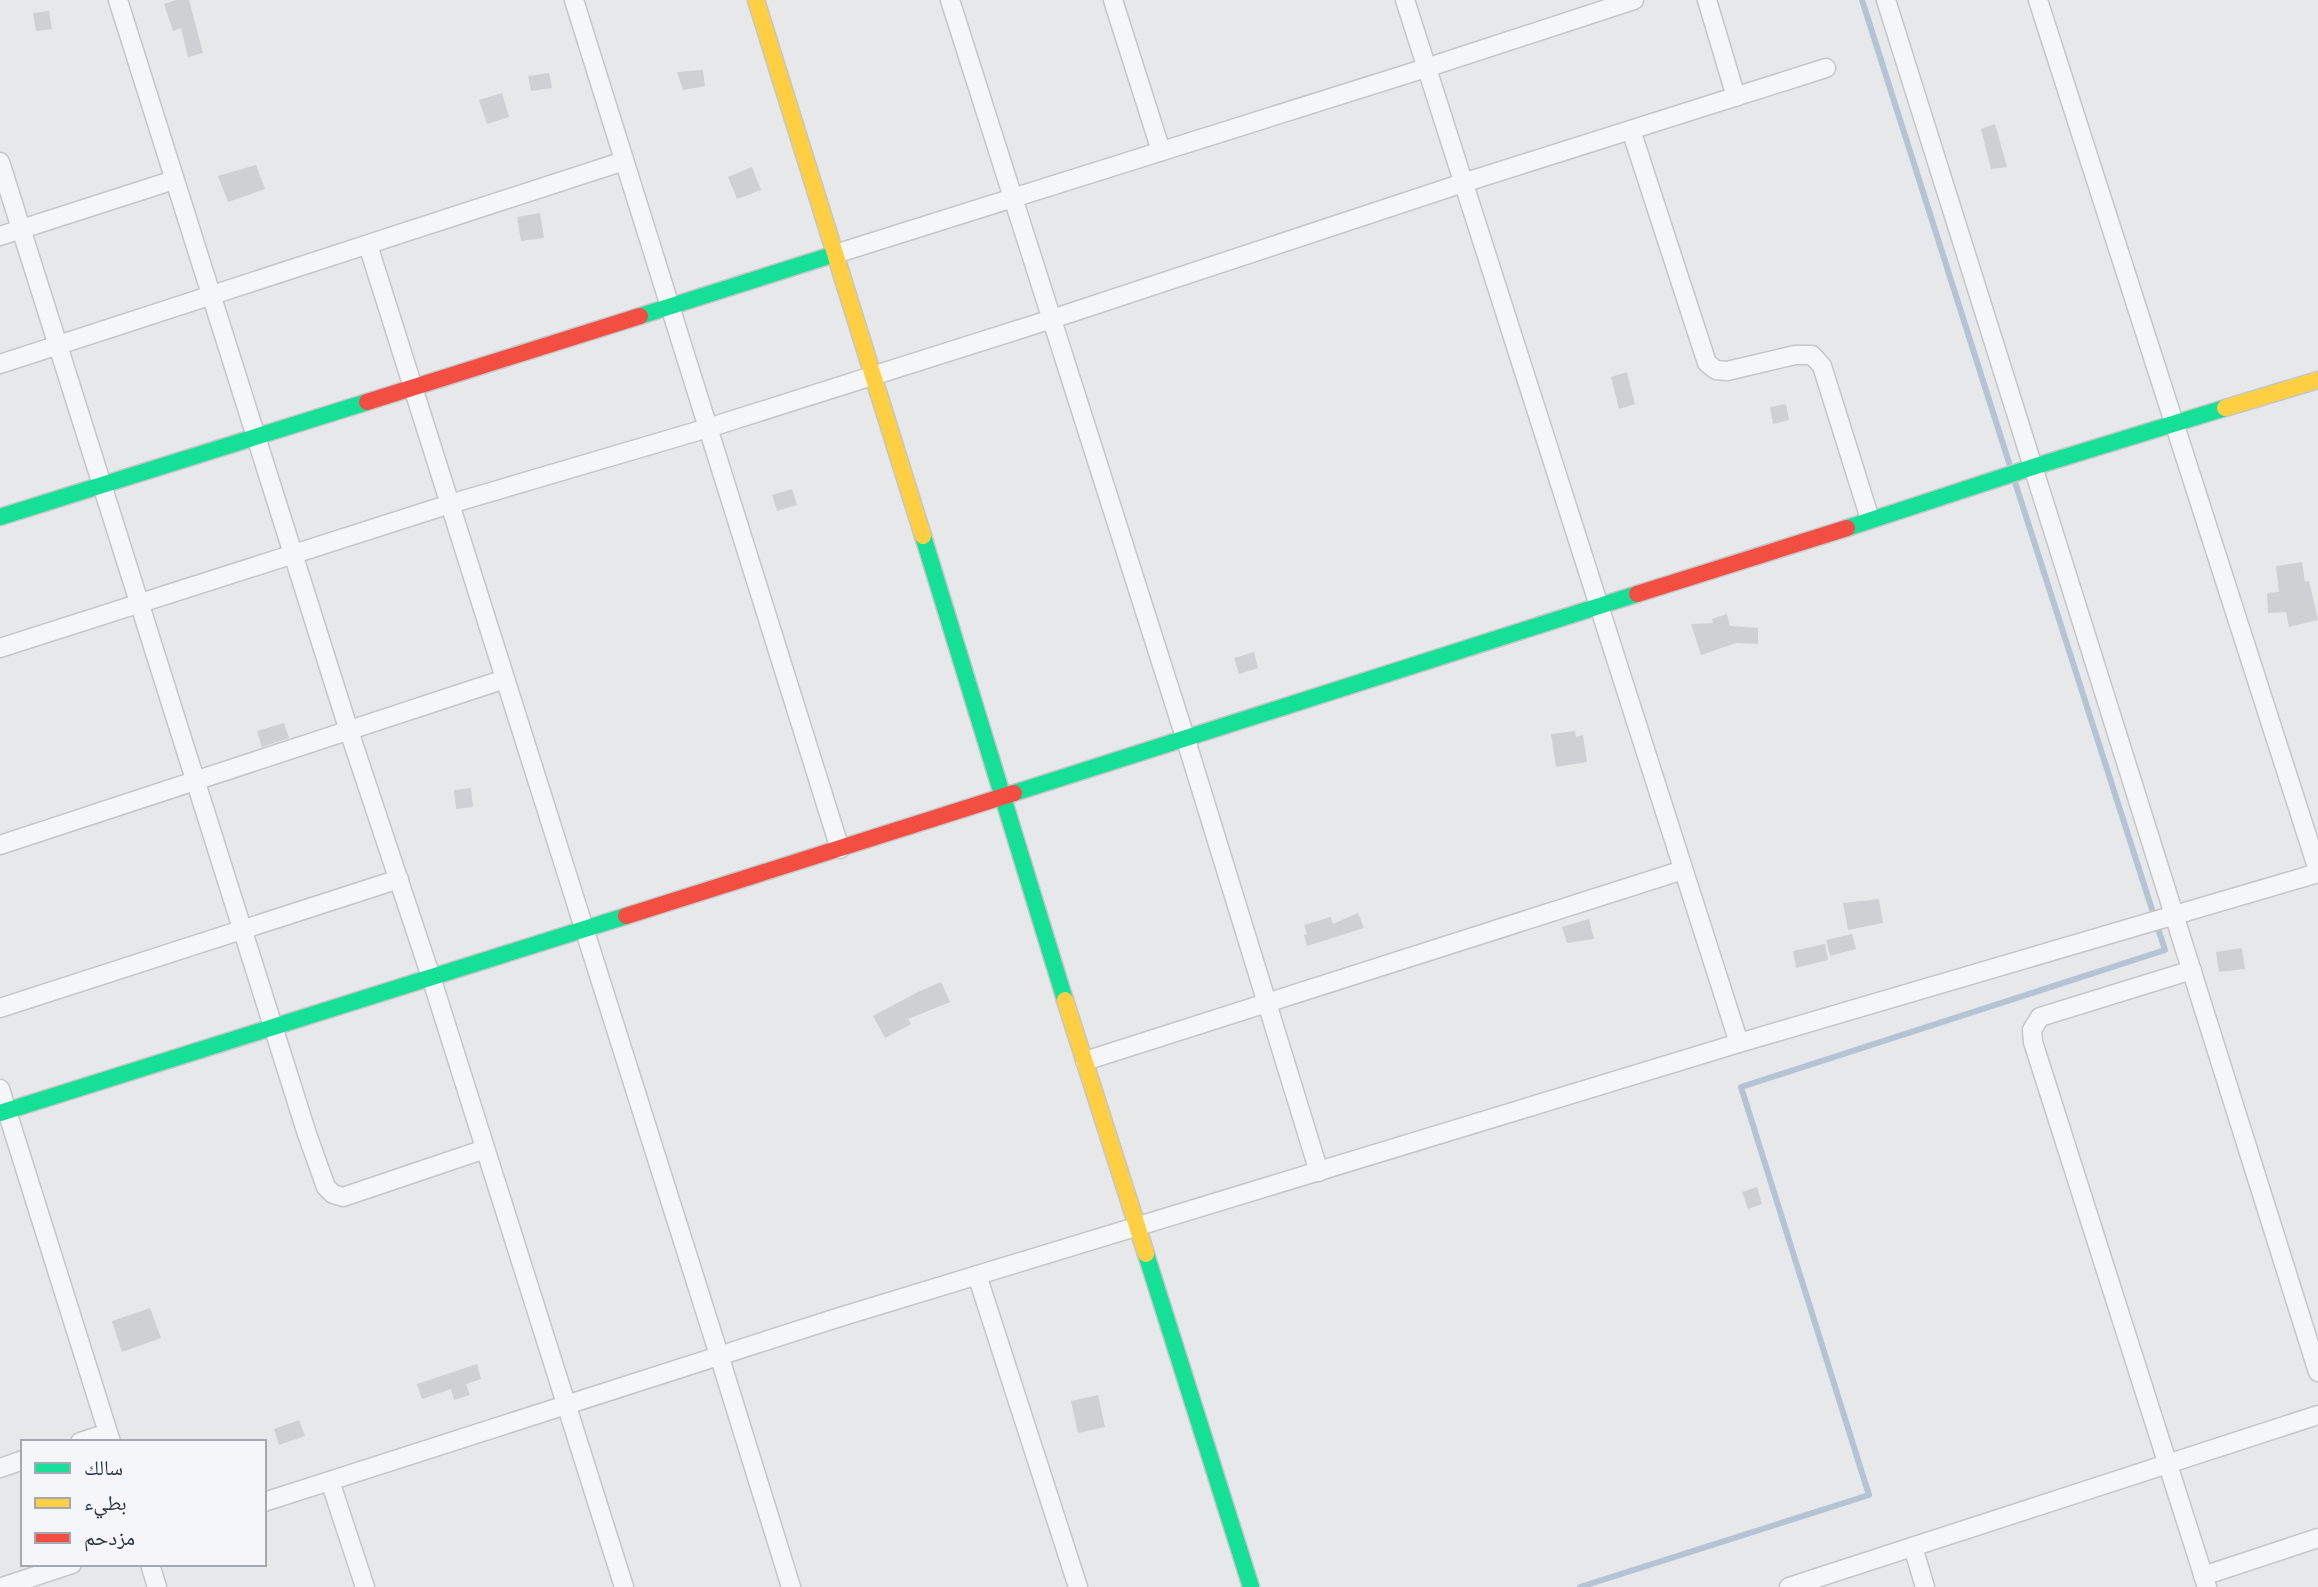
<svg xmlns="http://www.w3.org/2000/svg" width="2318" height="1587" font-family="Montserrat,'Noto Naskh Arabic',sans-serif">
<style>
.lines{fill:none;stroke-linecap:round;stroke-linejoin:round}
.stream{stroke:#b4c4d5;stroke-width:6}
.building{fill:#ced0d3}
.street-casing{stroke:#c4c6c8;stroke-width:21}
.fast-casing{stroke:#c4c6c8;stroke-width:19}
.slow-casing{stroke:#c4c6c8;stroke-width:19}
.jam-casing{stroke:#c4c6c8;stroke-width:19}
.street{stroke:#f5f6f7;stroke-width:18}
.fast{stroke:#16e098;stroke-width:16}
.slow{stroke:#ffcf43;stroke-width:16}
.jam{stroke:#f24e42;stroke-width:16}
</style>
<rect width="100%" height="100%" fill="#e6e8ea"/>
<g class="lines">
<!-- stream -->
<g class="stream">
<polyline points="1862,0 2011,469"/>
<polyline points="1580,1587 1869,1495 1741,1087 2165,950 2014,479"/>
</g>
</g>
<!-- building -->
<g class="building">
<polygon points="176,0 189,0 203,53 188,57 181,28 173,31 164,4"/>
<polygon points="49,11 52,29 36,31 33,13"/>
<polygon points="703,70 705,86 683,90 677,72"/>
<polygon points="549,73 552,88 531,91 528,76"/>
<polygon points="502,93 509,117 487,124 479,100"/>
<polygon points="1995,124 2007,167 1991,169 1981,129"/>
<polygon points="256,165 265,189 228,202 218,176"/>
<polygon points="752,167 761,190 737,199 728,177"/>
<polygon points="540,213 544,238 521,241 517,217"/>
<polygon points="1627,372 1635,404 1619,409 1611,377"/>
<polygon points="1786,404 1789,420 1773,424 1770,407"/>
<polygon points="792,489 797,505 777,511 772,495"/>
<polygon points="2302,562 2305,582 2309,581 2318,620 2289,627 2286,612 2268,613 2267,593 2279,592 2276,566"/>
<polygon points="1727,614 1730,626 1758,628 1758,644 1736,643 1701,655 1691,624 1713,623 1712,619"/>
<polygon points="1254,652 1258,668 1239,674 1234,658"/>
<polygon points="284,723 289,738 262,747 257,731"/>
<polygon points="1575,731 1576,737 1583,735 1587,762 1556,767 1551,734"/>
<polygon points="471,788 473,807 456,809 454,790"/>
<polygon points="1879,899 1883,923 1848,930 1843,903"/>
<polygon points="1358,913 1364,928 1307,946 1304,935 1307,934 1304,925 1331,917 1333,924"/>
<polygon points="1589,919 1594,939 1567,943 1562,927"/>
<polygon points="1852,934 1856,949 1830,956 1826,940"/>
<polygon points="1825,944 1828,960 1796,968 1793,951"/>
<polygon points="2242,948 2245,969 2219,972 2216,952"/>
<polygon points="941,982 950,1002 908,1019 911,1024 885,1038 873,1016 916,993"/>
<polygon points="1757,1187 1762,1204 1748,1209 1742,1192"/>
<polygon points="150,1308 161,1338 122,1352 112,1321"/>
<polygon points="477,1364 481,1379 466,1384 470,1395 454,1400 451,1389 422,1399 417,1384"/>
<polygon points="1098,1395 1105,1427 1078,1433 1071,1401"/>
<polygon points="299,1420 305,1436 279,1445 274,1429"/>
</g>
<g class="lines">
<!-- street casing -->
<g class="street-casing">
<g id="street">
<polyline points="118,0 349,731 431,977 624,1587"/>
<polyline points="574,0 840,849"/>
<polyline points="950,0 1185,737 1319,1172"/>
<polyline points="1113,0 1161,151"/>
<polyline points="1405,0 1739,1043"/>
<polyline points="1707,0 1736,97"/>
<polyline points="1886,0 2318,1372"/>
<polyline points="2038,0 2318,870"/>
<polyline points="1631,130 1707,363 1716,370 1727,371 1795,355 1812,355 1822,366 1870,519"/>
<polyline points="0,162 307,1134 326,1187 333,1194 343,1197 485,1149"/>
<polyline points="0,236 174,180"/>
<polyline points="368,245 719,1355 791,1587"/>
<polyline points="835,254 1426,68 1634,0"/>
<polyline points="0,364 624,161"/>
<polyline points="0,648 450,504 708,428 1052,319 1463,183 1826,68"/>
<polyline points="0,845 505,679"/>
<polyline points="2192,970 2040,1017 2032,1030 2033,1042 2207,1587"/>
<polyline points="0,1008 399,879"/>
<polyline points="1085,1061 1683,870"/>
<polyline points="0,1089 111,1442"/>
<polyline points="977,1275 1078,1587"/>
<polyline points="80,1442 108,1433"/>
<polyline points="0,1468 23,1460"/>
<polyline points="330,1481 365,1587"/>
<polyline points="264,1502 840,1317 1739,1043 2318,873"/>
<polyline points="1913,1547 1925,1587"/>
<polyline points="150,1564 157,1587"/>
<polyline points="2203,1576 2318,1538"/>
<polyline points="2,1587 72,1564"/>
<polyline points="1789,1587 2318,1415"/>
</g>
</g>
<!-- fast casing -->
<g class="fast-casing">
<g id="fast">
<polyline points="640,316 835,254"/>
<polyline points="0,517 367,402"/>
<polyline points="1847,528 2033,467 2225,408"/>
<polyline points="923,536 1065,1000"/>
<polyline points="1014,793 1637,594"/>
<polyline points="0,1113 626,916"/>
<polyline points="1146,1254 1251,1587"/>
</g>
</g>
<!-- slow casing -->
<g class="slow-casing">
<g id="slow">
<polyline points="756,0 923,536"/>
<polyline points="2225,408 2318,380"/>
<polyline points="1065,1000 1146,1254"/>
</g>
</g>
<!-- jam casing -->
<g class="jam-casing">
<g id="jam">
<polyline points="367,402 640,316"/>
<polyline points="1637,594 1847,528"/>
<polyline points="626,916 1014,793"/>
</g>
</g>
<!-- street -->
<use href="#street" class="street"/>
<!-- fast -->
<use href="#fast" class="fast"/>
<!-- slow -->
<use href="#slow" class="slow"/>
<!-- jam -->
<use href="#jam" class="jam"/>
</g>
<!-- legend -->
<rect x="21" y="1440" width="245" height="126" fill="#f4f6f9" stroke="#a4a8b1" stroke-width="2"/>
<rect x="35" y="1463" width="35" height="10" fill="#16e098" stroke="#a4a8b1" stroke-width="2"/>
<text x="84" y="1475" font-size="21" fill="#2b3445">سالك</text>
<rect x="35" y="1498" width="35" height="10" fill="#ffcf43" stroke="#a4a8b1" stroke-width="2"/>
<text x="84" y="1510" font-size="21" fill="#2b3445">بطيء</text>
<rect x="35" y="1533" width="35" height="10" fill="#f24e42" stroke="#a4a8b1" stroke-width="2"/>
<text x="84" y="1545" font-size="21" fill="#2b3445">مزدحم</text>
</svg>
